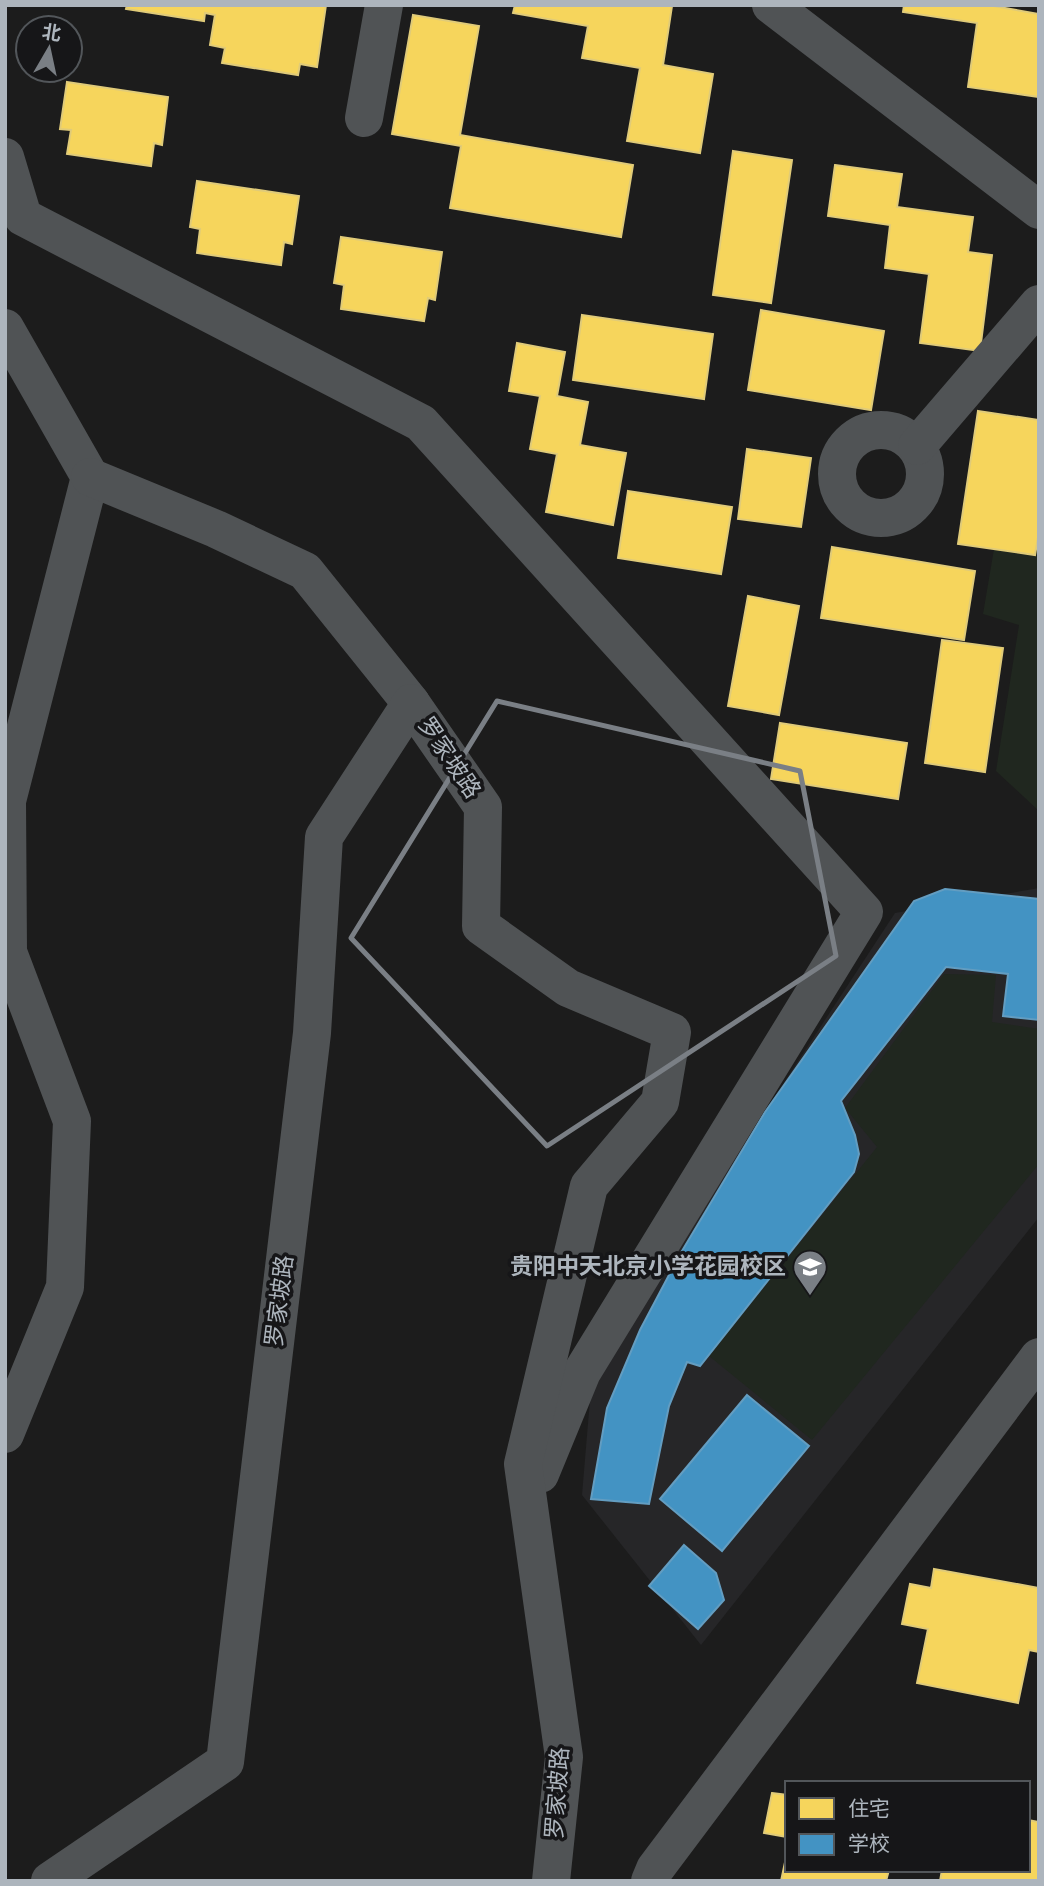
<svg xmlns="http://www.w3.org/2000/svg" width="1044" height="1886" font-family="'Sofia Sans Condensed','Noto Sans SC',sans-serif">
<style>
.built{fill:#262628}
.green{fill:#20271f}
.homes{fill:#f6d55c;stroke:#e0cb79;stroke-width:2}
.schools{fill:#4393c3;stroke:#639dc1;stroke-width:2}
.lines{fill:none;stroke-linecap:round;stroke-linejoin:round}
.minor{stroke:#505355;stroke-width:38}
.marked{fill:none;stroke:#7a7f85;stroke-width:5;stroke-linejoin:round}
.labels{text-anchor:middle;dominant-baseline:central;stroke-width:7;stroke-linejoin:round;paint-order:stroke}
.street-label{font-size:23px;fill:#adb5bd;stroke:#161618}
.poi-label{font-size:23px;font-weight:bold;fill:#adb5bd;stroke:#161618;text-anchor:end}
</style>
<rect width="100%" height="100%" fill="#1c1c1c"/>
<!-- built -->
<polygon class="built" points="1039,888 1039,1217 701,1645 582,1495 592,1376 895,913"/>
<!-- green -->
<g class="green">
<polygon points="1039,532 1039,811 996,771 1019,625 983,614 994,549 1035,555"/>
<polygon points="944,974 996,975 992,1022 1039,1029 1039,1164 812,1440 709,1356 877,1147 845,1108"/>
</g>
<!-- homes -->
<g class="homes">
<polygon points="127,5 326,5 317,67 300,64 298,75 222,63 225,48 210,45 215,15 205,13 204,21 126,9"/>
<polygon points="515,5 672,6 663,65 713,74 700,153 627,141 640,68 582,58 588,26 513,13"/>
<polygon points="904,5 988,5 1039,14 1039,97 968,87 977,23 903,12"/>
<polygon points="413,15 479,26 460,135 633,165 621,237 450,208 461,146 392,134"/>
<polygon points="67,82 168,97 162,145 154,143 151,166 67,154 71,130 60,129"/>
<polygon points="733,151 792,160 771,303 713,295"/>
<polygon points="835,165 902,174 897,207 973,217 968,252 992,255 980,351 920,343 929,274 885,268 890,225 828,216"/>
<polygon points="197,181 299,196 292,244 284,242 281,265 197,253 200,229 190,227"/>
<polygon points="341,237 442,252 435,300 428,298 424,321 341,309 344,285 334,283"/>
<polygon points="761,310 884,331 871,410 748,390"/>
<polygon points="582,315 713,334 704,399 573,380"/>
<polygon points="517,343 565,352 557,396 588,402 580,445 626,453 613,525 546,512 557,454 530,449 540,396 509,391"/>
<polygon points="978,411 1039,420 1039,532 1035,555 958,544"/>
<polygon points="747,449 811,458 801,527 738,519"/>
<polygon points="628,491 732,507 721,574 618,558"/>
<polygon points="832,547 975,571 964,640 821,618"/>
<polygon points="748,596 799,606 779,715 728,706"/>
<polygon points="942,640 1003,648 985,772 925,763"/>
<polygon points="780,723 907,743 898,799 771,779"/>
<polygon points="934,1569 1039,1588 1039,1652 1029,1650 1018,1703 917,1683 928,1629 902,1624 910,1584 931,1588"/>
<polygon points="772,1793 787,1795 787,1837 764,1833"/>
<polygon points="1028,1820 1039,1822 1039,1881 940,1881 942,1870 1028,1870"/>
<polygon points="787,1853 787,1870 889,1870 886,1881 781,1881"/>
</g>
<!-- schools -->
<g class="schools">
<polygon points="945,889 1039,899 1039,1020 1003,1016 1008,974 946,967 841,1101 855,1135 859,1154 854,1172 700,1366 687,1362 669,1406 649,1504 591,1499 607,1408 640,1330 679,1256 765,1112 914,901"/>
<polygon points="747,1395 809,1446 722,1551 660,1499"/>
<polygon points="684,1545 716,1573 724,1600 698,1629 649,1586"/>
</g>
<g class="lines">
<!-- minor -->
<g class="minor">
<polyline points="771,5 1039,210"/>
<polyline points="364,118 384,5"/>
<polyline points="5,157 23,217 421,423 864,912 582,1372 540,1474"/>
<polyline points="5,328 90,477 7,801 8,952 72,1121 65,1287 5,1434"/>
<circle cx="881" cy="474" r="44"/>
<polyline points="917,446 1039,304"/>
<polyline points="90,477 216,529 305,571 411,703"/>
<polyline points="50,1881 225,1762 312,1033 324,837 411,703 483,807 481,926 568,988 672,1032 660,1102 589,1186 523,1464 564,1757 551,1881"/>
<polyline points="650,1881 655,1869 1039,1357"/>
</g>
</g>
<!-- marked area -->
<path class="marked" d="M497 701 800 771 836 956 547 1146 351 938Z"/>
<!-- icons -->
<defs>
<g id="school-pin" transform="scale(1.75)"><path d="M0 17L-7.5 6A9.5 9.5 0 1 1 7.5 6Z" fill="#7a7f85" stroke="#161618"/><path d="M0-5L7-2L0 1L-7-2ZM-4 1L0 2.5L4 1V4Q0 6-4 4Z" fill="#fff"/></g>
</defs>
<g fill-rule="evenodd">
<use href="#school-pin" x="810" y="1267"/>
</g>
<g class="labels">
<!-- street labels -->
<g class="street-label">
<text transform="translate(449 758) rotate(56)">罗家坡路</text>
<text transform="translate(280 1301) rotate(-83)">罗家坡路</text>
<text transform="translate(558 1793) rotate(-86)">罗家坡路</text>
</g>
<!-- poi labels -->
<g class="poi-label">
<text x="786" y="1267">贵阳中天北京小学花园校区</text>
</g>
</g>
<!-- border -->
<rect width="1044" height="1886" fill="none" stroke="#adb5bd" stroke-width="14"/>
<!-- legend -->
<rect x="785" y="1781" width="245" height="91" fill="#161618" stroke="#52565a" stroke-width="2"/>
<rect x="799" y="1798" width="35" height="21" fill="#f6d55c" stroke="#52565a" stroke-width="2"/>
<text x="848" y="1816" font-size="21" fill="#adb5bd">住宅</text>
<rect x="799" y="1834" width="35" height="21" fill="#4393c3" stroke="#52565a" stroke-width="2"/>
<text x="848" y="1851" font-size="21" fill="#adb5bd">学校</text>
<!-- north arrow -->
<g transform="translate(49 49) rotate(9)"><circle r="33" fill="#161618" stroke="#52565a" stroke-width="2"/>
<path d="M0-5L12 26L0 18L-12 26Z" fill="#7a7f85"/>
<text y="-10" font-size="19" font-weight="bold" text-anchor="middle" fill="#adb5bd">北</text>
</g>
</svg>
